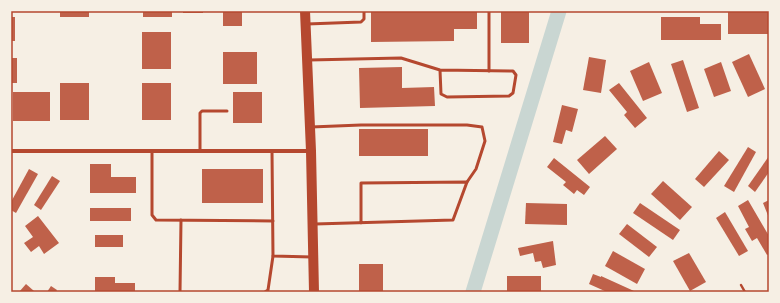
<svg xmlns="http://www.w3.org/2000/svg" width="780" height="303" font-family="'Noto Sans',sans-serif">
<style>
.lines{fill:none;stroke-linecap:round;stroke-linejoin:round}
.canal{stroke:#c9d6d2;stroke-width:15}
.building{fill:#bf614a}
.path{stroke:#b5482f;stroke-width:2.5}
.service{stroke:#b5482f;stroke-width:3}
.minor{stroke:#b5482f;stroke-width:4}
.primary{stroke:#b5482f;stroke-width:10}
.neatline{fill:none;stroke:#b5482f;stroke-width:1.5}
</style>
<rect width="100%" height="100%" fill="#f6efe4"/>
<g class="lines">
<!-- canal -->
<polyline class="canal" points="473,292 559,11"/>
</g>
<!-- building -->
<g class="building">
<rect x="60" y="11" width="29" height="6"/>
<rect x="143" y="11" width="29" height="6"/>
<rect x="183" y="11" width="20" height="2"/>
<rect x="223" y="11" width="19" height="15"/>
<polygon points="371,11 477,11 477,29 454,29 454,41 371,42"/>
<rect x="501" y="11" width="28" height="32"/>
<rect x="728" y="11" width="41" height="23"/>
<rect x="11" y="17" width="4" height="24"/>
<polygon points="661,17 700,17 700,24 721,24 721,40 661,40"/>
<rect x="142" y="32" width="29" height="37"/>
<rect x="223" y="52" width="34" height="32"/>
<polygon points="749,54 765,89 748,97 732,62"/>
<polygon points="589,57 606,60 601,93 583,90"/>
<rect x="11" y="58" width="6" height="25"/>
<polygon points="683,60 699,108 687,112 671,64"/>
<polygon points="649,62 662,93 643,101 630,71"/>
<polygon points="721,62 731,91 714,97 704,69"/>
<polygon points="402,67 402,88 434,87 435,106 360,108 359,68"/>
<rect x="60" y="83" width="29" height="37"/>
<rect x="142" y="83" width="29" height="37"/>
<polygon points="619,83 647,118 635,128 624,115 627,112 609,90"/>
<rect x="13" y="92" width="37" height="29"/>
<rect x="233" y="92" width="29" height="31"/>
<polygon points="562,105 578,109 572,132 566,130 562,144 553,142"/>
<rect x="359" y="129" width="69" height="27"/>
<polygon points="605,136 617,149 589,174 577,160"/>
<polygon points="748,147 756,152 734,192 724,186"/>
<polygon points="719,151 729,160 704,187 695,179"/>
<polygon points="769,156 769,172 755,192 748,186"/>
<polygon points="554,158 590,187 584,195 577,190 574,194 563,185 566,182 547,167"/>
<polygon points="90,164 111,164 111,177 136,177 136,193 90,193"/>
<polygon points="29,169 38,174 16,213 11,210 11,202"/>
<rect x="202" y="169" width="61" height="34"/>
<polygon points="52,176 60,181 41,210 34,205"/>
<polygon points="663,181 692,207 680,220 651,194"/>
<polygon points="748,200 769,236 769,254 767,255 757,238 752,241 745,229 749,227 738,206"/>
<polygon points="769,200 769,218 763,203"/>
<polygon points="526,203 567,204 567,225 525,224"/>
<polygon points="640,203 680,230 673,240 633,213"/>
<rect x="90" y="208" width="41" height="13"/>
<polygon points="725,212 748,251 739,256 716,218"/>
<polygon points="38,216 59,243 44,254 39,246 31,252 24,243 33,237 25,226"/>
<polygon points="627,224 657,247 649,257 619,234"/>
<rect x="95" y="235" width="28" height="12"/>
<polygon points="553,241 556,265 543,268 541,261 535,262 533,253 520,256 518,248"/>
<polygon points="613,251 645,269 637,284 605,266"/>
<polygon points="689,253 706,282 690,291 673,261"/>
<rect x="359" y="264" width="24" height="28"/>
<polygon points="593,274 601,277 601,276 634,291 633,292 607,292 589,284"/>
<rect x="507" y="276" width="34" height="16"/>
<polygon points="95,277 115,277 115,283 135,283 135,292 95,292"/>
<polygon points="26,284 34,291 33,292 19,292"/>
<polygon points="51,286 57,290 56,292 47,292"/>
</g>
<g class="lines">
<!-- path -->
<polyline class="path" points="741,285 745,292"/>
<!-- service -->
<g class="service">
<polyline points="307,24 361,22 364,19 364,11"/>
<polyline points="309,60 401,58 440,70 513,71 516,75 513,93 509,96 447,97 441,94 440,70"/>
<polyline points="489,71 489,11"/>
<polyline points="311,127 361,125 467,125 482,127 485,141 476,169 467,182"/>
<polyline points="152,151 152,215 156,220 273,221"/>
<polyline points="200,151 200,113 202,111 227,111"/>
<polyline points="272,151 273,256 312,257"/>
<polyline points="315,224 453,220 467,182 361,183 361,223"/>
<polyline points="180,292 181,220"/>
<polyline points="265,292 268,290 273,256"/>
</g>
<!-- minor -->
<polyline class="minor" points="11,151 311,151"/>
<!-- primary -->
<polyline class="primary" points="305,11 311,151 314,292"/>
</g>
<!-- border -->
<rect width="780" height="303" fill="none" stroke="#f6efe4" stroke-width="24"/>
<rect x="12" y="12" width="756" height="279" class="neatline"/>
</svg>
